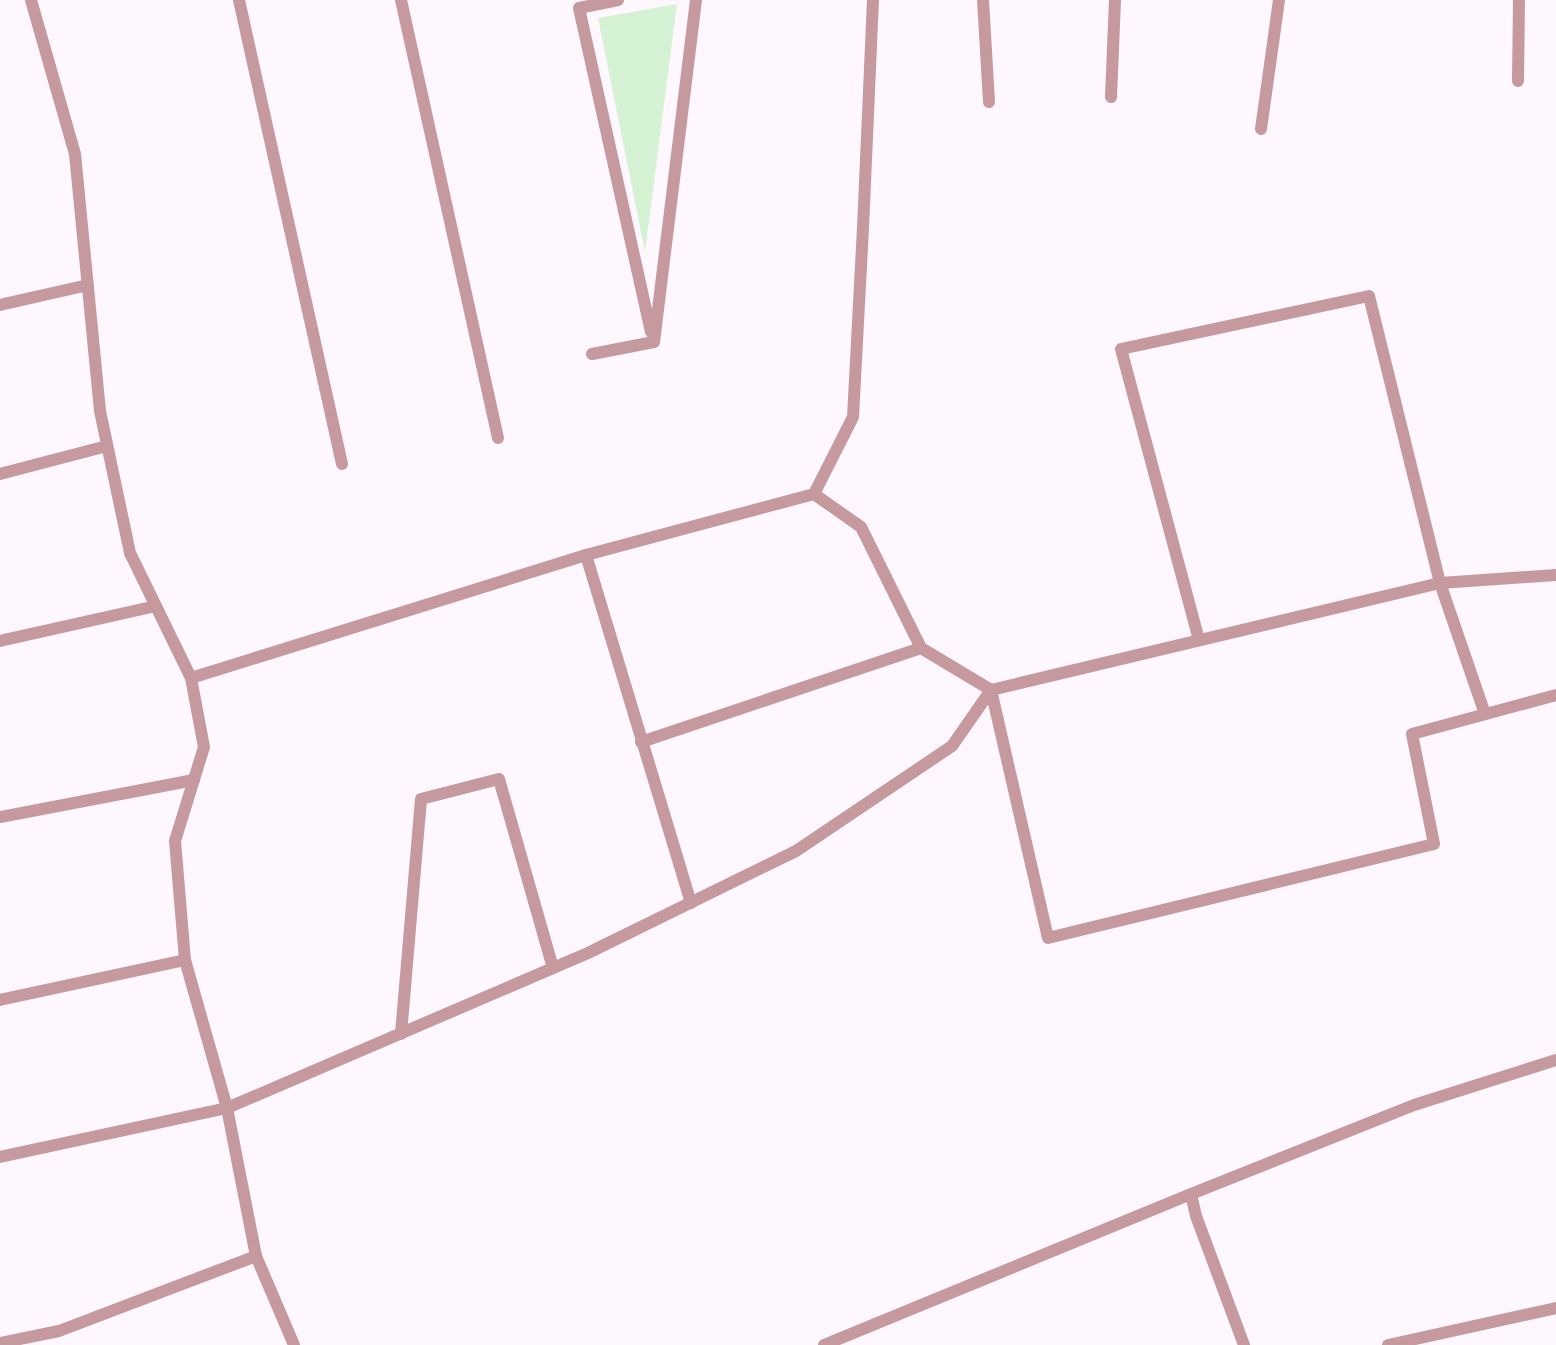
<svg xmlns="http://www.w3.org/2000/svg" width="1556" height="1345" font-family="'Titillium Web',sans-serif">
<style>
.green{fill:#d5f3d4}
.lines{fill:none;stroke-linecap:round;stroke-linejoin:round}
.street{stroke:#c5999e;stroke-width:12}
</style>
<rect width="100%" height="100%" fill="#fef7fe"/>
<!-- green -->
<polygon class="green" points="677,4 645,252 598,18"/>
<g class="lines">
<!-- street -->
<g class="street">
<polyline points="31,0 75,154 100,411 130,553 191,678 204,747 175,841 185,960 227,1108 256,1256 294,1345"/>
<polyline points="239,0 342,464"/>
<polyline points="401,0 498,438"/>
<polyline points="618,0 579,8 651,332"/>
<polyline points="983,0 989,102"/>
<polyline points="1518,81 1519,0"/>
<polyline points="1111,97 1115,0"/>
<polyline points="1261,129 1279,0"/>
<polyline points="0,305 88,285"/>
<polyline points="592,354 654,342 696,0"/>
<polyline points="0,474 107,446"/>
<polyline points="814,494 861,527 921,648 991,690 1048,938 1434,844 1412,734 1556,695"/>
<polyline points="586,555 691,903"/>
<polyline points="1199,640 1121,349 1369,296 1440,583 1485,714"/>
<polyline points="0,641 156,606"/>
<polyline points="191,678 586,555 814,494 853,417 863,228 873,0"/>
<polyline points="641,742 921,648"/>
<polyline points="0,817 194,780"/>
<polyline points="0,1000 185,960"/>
<polyline points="401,1034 421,799 499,779 553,968"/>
<polyline points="0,1157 227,1108 588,953 796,851 952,746 991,690 1440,583 1556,575"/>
<polyline points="1191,1194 1196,1216 1244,1345"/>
<polyline points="0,1343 59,1331 256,1256"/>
<polyline points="824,1345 1191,1194 1414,1105 1556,1060"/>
<polyline points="1388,1345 1556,1308"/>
</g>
</g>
</svg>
